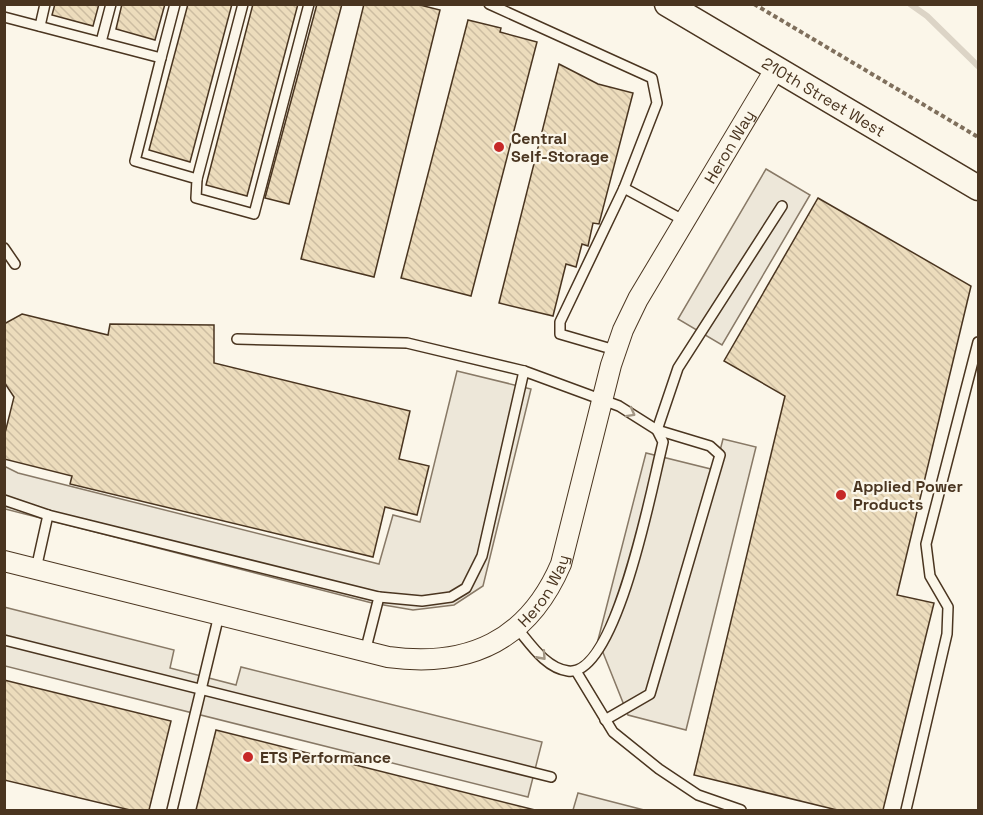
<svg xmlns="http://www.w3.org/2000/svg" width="983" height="815" font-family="'Space Grotesk',sans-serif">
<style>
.parking{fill:#ede7d9;stroke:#887966;stroke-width:1.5}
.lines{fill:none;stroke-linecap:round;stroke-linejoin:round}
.stream{stroke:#dcd4c6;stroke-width:6}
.building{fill:url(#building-back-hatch);stroke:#4a3520;stroke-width:1.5}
.service-casing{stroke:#4a3520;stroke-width:12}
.minor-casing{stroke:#4a3520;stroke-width:22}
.tertiary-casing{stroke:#4a3520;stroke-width:27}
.path{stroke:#7f6f5c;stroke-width:4;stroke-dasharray:4.5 3;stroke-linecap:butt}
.service{stroke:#fbf6e9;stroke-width:9}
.minor{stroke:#fbf6e9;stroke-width:20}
.tertiary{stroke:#fbf6e9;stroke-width:24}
.oneway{stroke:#a29684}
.poi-dot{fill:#c62828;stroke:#fbf6e9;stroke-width:2}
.labels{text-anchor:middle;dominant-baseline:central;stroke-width:4.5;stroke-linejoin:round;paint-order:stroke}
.street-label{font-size:16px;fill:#4a3520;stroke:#fbf6e9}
.poi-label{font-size:16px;font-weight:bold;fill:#4a3520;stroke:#fbf6e9;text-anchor:start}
</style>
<defs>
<pattern id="building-back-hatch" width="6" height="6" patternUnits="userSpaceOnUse" patternTransform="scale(1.5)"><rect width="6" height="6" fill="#ecdcbc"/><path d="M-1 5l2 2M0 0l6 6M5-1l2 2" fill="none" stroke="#ccbda1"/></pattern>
</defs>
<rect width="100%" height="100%" fill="#fbf6e9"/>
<!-- parking -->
<g class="parking">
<polygon points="766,169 810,195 722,345 678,319"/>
<polygon points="457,371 531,389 483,586 454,605 413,610 372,603 5,509 4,466 18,473 379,564 393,515 420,522"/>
<polygon points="723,439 756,447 686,730 628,715 598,640 646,453 715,470"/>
<polygon points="4,607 174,650 170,668 236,685 241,667 542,742 528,797 5,666"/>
<polygon points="578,793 644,810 573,810"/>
</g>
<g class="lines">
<!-- stream -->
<polyline class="stream" points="910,4 927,16 978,66"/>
</g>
<!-- building -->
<g class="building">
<polygon points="55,4 99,4 93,26 52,15"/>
<polygon points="122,4 165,4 155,40 116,29"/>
<polygon points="188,4 232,4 190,162 149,150"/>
<polygon points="253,4 298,4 247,196 206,185"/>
<polygon points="317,4 342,4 289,204 265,198"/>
<polygon points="364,4 416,4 440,10 374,277 301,259"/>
<polygon points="468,20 501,28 500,32 537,42 471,296 401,278"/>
<polygon points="559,64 598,84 633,93 599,224 593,223 588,246 582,244 576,267 566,264 553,316 499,303"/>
<polygon points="818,198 971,286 897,595 934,603 883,810 837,810 694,775 785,396 724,361"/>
<polygon points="22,314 108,335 110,324 214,325 214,363 410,411 399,459 429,466 417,515 385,507 373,557 70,484 72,476 4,459 4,437 14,397 4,382 4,324"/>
<polygon points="4,680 171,721 149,810 130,810 4,780"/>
<polygon points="216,730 535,810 196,810"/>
</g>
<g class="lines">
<!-- service casing -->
<g class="service-casing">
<g id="service">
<polyline points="489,4 652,78 657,103 624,188 685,221"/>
<polyline points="4,17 161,58 135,161 197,179 196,198 254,214 309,4"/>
<polyline points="40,26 45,4"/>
<polyline points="101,42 111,4"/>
<polyline points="161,58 175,4"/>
<polyline points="197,179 243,4"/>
<polyline points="4,248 15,264"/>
<polyline points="237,339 407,343 524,371"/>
<polyline points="615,350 560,334 560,322 624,188"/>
<polyline points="4,500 48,515"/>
<polyline points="36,569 48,515 379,597 365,652"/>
<polyline points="379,597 422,601 451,597 466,588 482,556 524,371 619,406 657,430 710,446 720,455 650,694 605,720"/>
<path d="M516 627C530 643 545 668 568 671 615 678 651 492 660 455L663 442 657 430 678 368 782 206"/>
<polyline points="4,640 551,777"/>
<polyline points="576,671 613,732 659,769 698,795 741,810"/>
<polyline points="172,810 219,615"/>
<polyline points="906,810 947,634 948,607 930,576 926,544 978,342"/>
</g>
</g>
<!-- minor casing -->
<g class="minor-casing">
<g id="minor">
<path id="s1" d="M4 561 388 657C468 668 528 641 561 564L611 365 623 330 638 299 776 68"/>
</g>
</g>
<!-- tertiary casing -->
<g class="tertiary-casing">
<g id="tertiary">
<path id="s2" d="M667 4 978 188"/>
</g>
</g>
<!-- path -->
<polyline class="path" points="754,4 978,137"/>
<!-- service -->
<use href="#service" class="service"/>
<!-- minor -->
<use href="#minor" class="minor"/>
<!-- tertiary -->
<use href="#tertiary" class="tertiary"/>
</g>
<!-- one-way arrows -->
<defs><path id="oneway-chevron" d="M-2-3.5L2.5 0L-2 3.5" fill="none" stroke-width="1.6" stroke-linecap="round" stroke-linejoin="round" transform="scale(1.5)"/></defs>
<g class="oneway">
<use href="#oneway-chevron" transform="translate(631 413) rotate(29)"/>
<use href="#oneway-chevron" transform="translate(542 656) rotate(48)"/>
</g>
<!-- markers -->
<g class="poi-dot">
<circle cx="499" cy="147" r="6"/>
<circle cx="841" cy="495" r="6"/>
<circle cx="248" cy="757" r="6"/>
</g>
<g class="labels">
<!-- street labels -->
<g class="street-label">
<text stroke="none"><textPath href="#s2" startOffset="182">210th Street West</textPath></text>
<text stroke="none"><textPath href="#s1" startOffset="1064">Heron Way</textPath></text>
<text stroke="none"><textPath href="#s1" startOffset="578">Heron Way</textPath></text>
</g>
<!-- poi labels -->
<g class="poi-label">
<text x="511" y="138">Central<tspan x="511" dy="18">Self-Storage</tspan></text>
<text x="853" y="486">Applied Power<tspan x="853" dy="18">Products</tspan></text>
<text x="260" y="757">ETS Performance</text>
</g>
</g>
<!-- border -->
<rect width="983" height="815" fill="none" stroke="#4a3520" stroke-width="12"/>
</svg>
